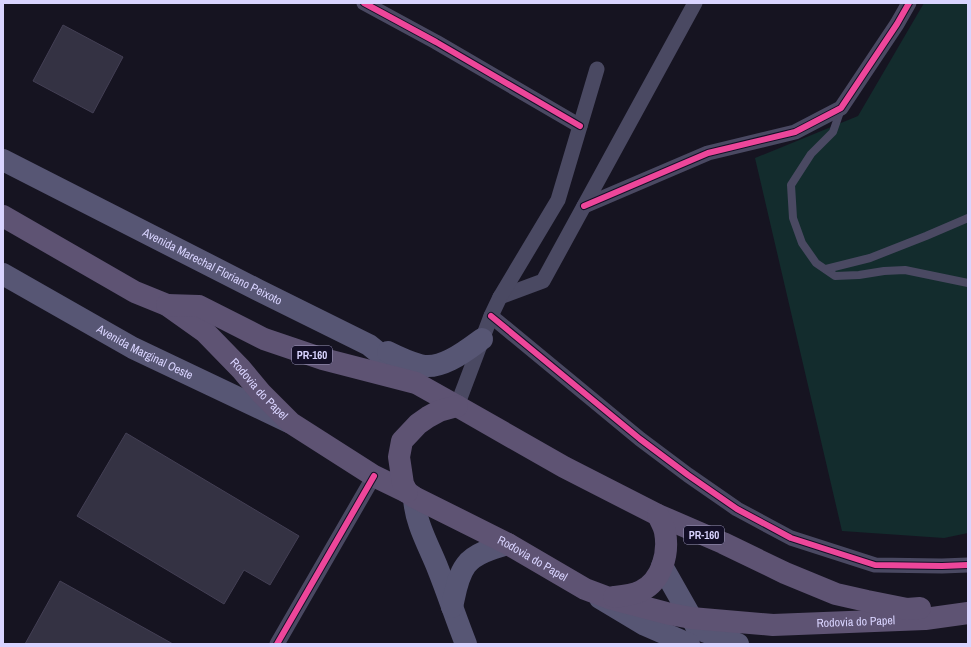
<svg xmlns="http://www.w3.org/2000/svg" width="971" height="647" font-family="'Archivo Narrow',sans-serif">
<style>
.green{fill:#132c2d}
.building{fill:#343243;stroke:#433f54}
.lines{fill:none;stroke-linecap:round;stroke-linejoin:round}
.service{stroke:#4a4962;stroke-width:8}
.minor{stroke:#4a4962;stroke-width:15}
.secondary{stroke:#575674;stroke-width:22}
.primary{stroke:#5e5373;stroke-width:22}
.cycleway-casing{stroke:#130f26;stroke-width:8}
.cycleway{stroke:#ed469a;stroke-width:6}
.labels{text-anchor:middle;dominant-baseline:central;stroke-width:4;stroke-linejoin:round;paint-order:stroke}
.shield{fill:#130f26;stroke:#9e99be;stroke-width:1}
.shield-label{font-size:11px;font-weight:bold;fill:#d9d4ff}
.street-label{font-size:12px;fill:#d9d4ff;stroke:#130f26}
</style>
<rect width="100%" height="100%" fill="#161421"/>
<!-- green -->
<polygon class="green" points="924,3 968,3 968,533 944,538 842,531 755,158 858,116"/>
<!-- building -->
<g class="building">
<polygon points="63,25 123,57 93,113 33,81"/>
<polygon points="126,433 299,536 270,585 244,570 224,604 77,516"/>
<polygon points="60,581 173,644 25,644"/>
</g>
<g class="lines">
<!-- service -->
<g class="service">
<polyline points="841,109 833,132 811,154 791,185 793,218 802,243 816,263 835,276 859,275 884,271 905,270 968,283"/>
<polyline points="826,269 870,258 926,236 968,218"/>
</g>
<!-- minor -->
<g class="minor">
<polyline points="364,3 436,42 580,126"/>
<polyline points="584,206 708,153 795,132 841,108 897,24 909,3"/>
<polyline points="500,297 543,281 695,3"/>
<polyline points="491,316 640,439 688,475 737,509 791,538 875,565 942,566 968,565"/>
<polyline points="457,406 491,316 500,297 558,200 597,69"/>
<polyline points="277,644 374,476"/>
</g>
<!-- secondary -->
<g class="secondary">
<path id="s1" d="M3 160 258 290 369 345 416 383"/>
<path id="s2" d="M3 274 133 348 289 422"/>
<path d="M388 352C398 357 409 362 420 365 441 371 467 350 482 339"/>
<path d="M414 497C415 523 429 546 438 569 448 594 456 619 466 644"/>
<polyline points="662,566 696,626 706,632 738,644"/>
<polyline points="600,598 645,625 689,644"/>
<path d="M452 607C455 594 457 577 466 565 475 553 494 548 508 544"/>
</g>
<!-- primary -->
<g class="primary">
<path id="s3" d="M3 216 135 292 167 305 205 332 241 369 261 393 291 423 374 476 407 492 414 497 508 544 585 589 609 598 670 614 691 618 773 625 925 619 968 613"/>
<polyline points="167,305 199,306 264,339 323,359 416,383 457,406 564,467 658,515 723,543 785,573 836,594 867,601 907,609 920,608"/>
<polyline points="407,492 403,484 399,457 402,441 418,424 428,417 439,411 457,406"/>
<path d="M614 597C623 596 633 595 641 591 662 581 669 553 665 532 664 526 660 520 658 515"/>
</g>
<!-- cycleway casing -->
<g class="cycleway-casing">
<g id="cycleway">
<polyline points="364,3 436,42 580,126"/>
<polyline points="584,206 708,153 795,132 841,108 897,24 909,3"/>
<polyline points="491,316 640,439 688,475 737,509 791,538 875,565 942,566 968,565"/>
<polyline points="277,644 374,476"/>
</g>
</g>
<!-- cycleway -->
<use href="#cycleway" class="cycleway"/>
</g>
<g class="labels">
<!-- shield labels -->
<g class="shield">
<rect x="292" y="346" width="40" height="18" rx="3"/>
<rect x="684" y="526" width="40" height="18" rx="3"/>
</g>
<g class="shield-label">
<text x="312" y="355">PR-160</text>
<text x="704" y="535">PR-160</text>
</g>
<!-- street labels -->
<g class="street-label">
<text stroke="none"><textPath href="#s1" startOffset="235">Avenida Marechal Floriano Peixoto</textPath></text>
<text stroke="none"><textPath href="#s2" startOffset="162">Avenida Marginal Oeste</textPath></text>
<text stroke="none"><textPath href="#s3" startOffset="312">Rodovia do Papel</textPath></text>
<text stroke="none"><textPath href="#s3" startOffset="636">Rodovia do Papel</textPath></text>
<text stroke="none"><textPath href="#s3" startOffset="972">Rodovia do Papel</textPath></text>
</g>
</g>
<!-- border -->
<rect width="971" height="647" fill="none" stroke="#d9d4ff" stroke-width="8"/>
</svg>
